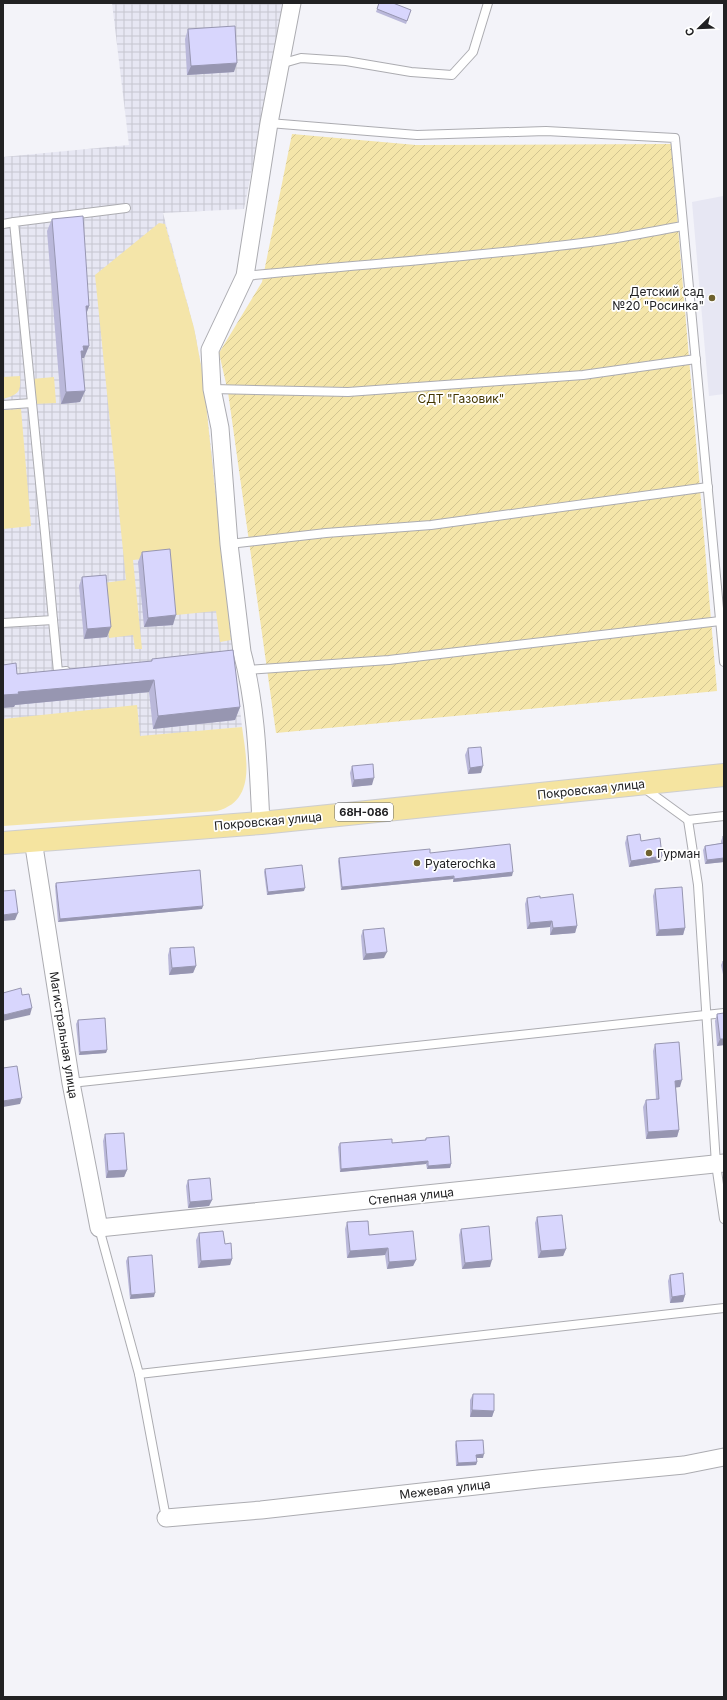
<svg xmlns="http://www.w3.org/2000/svg" width="727" height="1700" font-family="Inter,sans-serif">
<style>
.built{fill:#e7e7f3}
.industrial{fill:url(#industrial-grid)}
.grass{fill:#f4e5a9}
.garden{fill:url(#garden-furrows)}
.lines{fill:none;stroke-linecap:round;stroke-linejoin:round}
.service-casing{stroke:#acacb1;stroke-width:10}
.minor-casing{stroke:#acacb1;stroke-width:19}
.primary-casing{stroke:#cececf;stroke-width:24}
.service{stroke:#fff;stroke-width:8}
.minor{stroke:#fff;stroke-width:17}
.primary{stroke:#f5e4a0;stroke-width:22}
.wall{fill:#bab8da}
.shaded-wall{fill:#9796b1}
.building{fill:#d8d6fd;stroke:#9796b1}
.poi-dot{fill:#6f622f;stroke:#fff;stroke-width:1.5}
.labels{text-anchor:middle;dominant-baseline:central;stroke-width:3.5;stroke-linejoin:round;paint-order:stroke}
.shield{fill:#fff;stroke:#646465;stroke-width:1}
.shield-label{font-size:11px;font-weight:bold;fill:#212123}
.poi-label{font-size:12px;fill:#212123;stroke:#fff;text-anchor:start}
.park-label{font-size:12px;fill:#433600;stroke:#fff}
.street-label{font-size:12px;fill:#212123;stroke:#fff}
</style>
<defs>
<pattern id="industrial-grid" width="8" height="8" patternUnits="userSpaceOnUse"><rect width="8" height="8" fill="#e7e7f3"/><path d="M0 4h8M4 0v8" fill="none" stroke="#c6c6d0"/></pattern>
<pattern id="garden-furrows" width="10" height="10" patternUnits="userSpaceOnUse"><rect width="10" height="10" fill="#f4e5a9"/><path d="M-1 1l2-2M0 10L10 0M9 11l2-2" fill="none" stroke="#d1c491"/></pattern>
</defs>
<rect width="100%" height="100%" fill="#f3f3f9"/>
<!-- built -->
<polygon class="built" points="723,196 724,394 709,396 692,202"/>
<!-- industrial -->
<polygon class="industrial" points="112,3 285,3 244,209 163,213 194,328 203,376 242,727 3,750 3,157 129,145"/>
<!-- grass -->
<g class="grass">
<polygon points="159,223 165,224 194,328 203,376 231,640 220,642 216,611 176,615 170,556 133,560 142,649 135,649 133,635 109,638 104,583 126,580 95,275"/>
<path d="M20 376C21 392 19 394 3 399V377Z"/>
<polygon points="54,377 56,403 34,404 32,379"/>
<polygon points="21,409 31,526 3,529 3,410"/>
<path d="M137 705 140 736 242 727C246 757 257 801 217 811L3 826V719Z"/>
</g>
<!-- garden -->
<polygon class="garden" points="292,134 416,145 671,144 717,691 276,733 228,392 219,353 262,282"/>
<g class="lines">
<!-- service casing -->
<g class="service-casing">
<g id="service">
<polyline points="280,64 301,58 346,61 411,72 452,75 473,52 488,3"/>
<polyline points="269,123 417,135 546,131 675,138 724,662"/>
<polyline points="3,224 14,222"/>
<path d="M245 276C362 264 480 257 597 241 626 237 655 231 683 226"/>
<polyline points="212,389 348,392 583,375 696,359"/>
<polyline points="3,405 32,403"/>
<polyline points="229,544 326,533 431,525 708,487"/>
<polyline points="53,620 58,672 66,671"/>
<polyline points="3,623 53,620 45,533 14,222 126,208"/>
<polyline points="246,670 389,660 720,621"/>
<polyline points="644,788 688,820 724,816"/>
<polyline points="688,820 698,885 716,1164 724,1219"/>
<polyline points="71,1083 724,1013"/>
<polyline points="99,1228 139,1374 166,1518"/>
<polyline points="139,1374 724,1308"/>
</g>
</g>
<!-- minor casing -->
<g class="minor-casing">
<g id="minor">
<path d="M261 823C258 766 257 707 242 652L229 544 220 428 212 389 210 350 245 276 269 123 292 3"/>
<polyline points="33,840 71,1083 99,1228 724,1163"/>
<polyline points="166,1518 261,1510 538,1479 684,1465 724,1457"/>
</g>
</g>
<!-- primary casing -->
<g class="primary-casing">
<polyline id="primary" points="3,843 261,823 724,775"/>
</g>
<!-- service -->
<use href="#service" class="service"/>
<!-- minor -->
<use href="#minor" class="minor"/>
<!-- primary -->
<use href="#primary" class="primary"/>
</g>
<!-- wall -->
<g class="wall">
<polygon points="379,3 411,10 406,24 376,12"/>
<polygon points="188,29 234,72 187,75 185,39"/>
<polygon points="52,219 89,306 86,314 89,346 84,358 82,358 85,391 80,402 61,404 47,231"/>
<polygon points="142,552 173,625 144,627 138,562"/>
<polygon points="82,577 107,637 84,639 79,586"/>
<polygon points="152,659 240,707 235,720 153,729 149,692 15,705 14,707 17,674 151,661"/>
<polygon points="468,748 481,773 468,774 465,755"/>
<polygon points="352,766 372,785 352,787 350,773"/>
<polygon points="627,836 641,841 660,862 629,867 625,843"/>
<polygon points="723,836 724,836 724,862 705,864 703,850 705,846 721,843 721,841"/>
<polygon points="430,853 512,876 453,882 453,879 341,890 338,861 339,858"/>
<polygon points="265,869 304,891 267,895 264,872"/>
<polygon points="56,883 202,909 58,922 55,886"/>
<polygon points="655,889 685,928 683,935 656,936 653,896"/>
<polygon points="527,898 540,898 577,926 575,933 550,935 550,927 527,929 525,904"/>
<polygon points="363,930 384,958 363,960 361,936"/>
<polygon points="170,948 196,966 193,973 169,975 168,955"/>
<polygon points="723,961 724,961 724,979 721,965"/>
<polygon points="717,1014 724,1045 717,1046 715,1021"/>
<polygon points="78,1020 107,1050 106,1053 79,1055 76,1024"/>
<polygon points="655,1044 680,1087 676,1087 679,1130 677,1137 646,1139 643,1107 646,1100 656,1099 653,1051"/>
<polygon points="105,1134 127,1170 124,1177 106,1178 103,1141"/>
<polygon points="426,1138 451,1164 450,1168 427,1169 426,1164 340,1172 338,1147 340,1143 392,1143 425,1140"/>
<polygon points="188,1180 212,1200 209,1206 188,1208 186,1186"/>
<polygon points="537,1217 566,1249 563,1256 538,1258 535,1223"/>
<polygon points="347,1222 369,1235 416,1260 413,1266 387,1269 385,1255 347,1258 345,1229"/>
<polygon points="461,1229 490,1267 462,1269 459,1235"/>
<polygon points="199,1233 225,1244 232,1259 230,1265 198,1268 196,1240"/>
<polygon points="128,1257 154,1297 130,1299 126,1261"/>
<polygon points="670,1275 685,1295 683,1302 670,1303 668,1281"/>
<polygon points="473,1394 494,1411 492,1417 470,1417 470,1400"/>
<polygon points="456,1441 483,1458 477,1458 477,1462 476,1465 456,1466 455,1445"/>
</g>
<!-- shaded-wall -->
<g class="shaded-wall">
<polygon points="237,63 234,72 187,75 191,66"/>
<polygon points="86,306 89,306 85,318"/>
<polygon points="83,346 89,346 84,358 81,358 77,363"/>
<polygon points="85,391 80,402 61,404 66,392"/>
<polygon points="176,615 173,625 144,627 148,618"/>
<polygon points="111,627 107,637 84,639 87,629"/>
<polygon points="154,680 149,692 15,705 14,707 3,708 3,695 18,692"/>
<polygon points="240,707 235,720 153,729 158,716"/>
<polygon points="483,766 481,773 468,774 470,768"/>
<polygon points="374,778 372,785 352,787 354,780"/>
<polygon points="662,856 660,862 629,867 631,861"/>
<polygon points="724,858 724,862 705,864 707,860"/>
<polygon points="513,872 512,876 453,882 454,879"/>
<polygon points="454,876 453,879 341,890 342,887"/>
<polygon points="305,888 304,891 267,895 268,892"/>
<polygon points="203,906 202,909 58,922 60,919"/>
<polygon points="18,913 15,920 3,921 3,915"/>
<polygon points="552,921 550,927 527,929 530,923"/>
<polygon points="577,926 575,933 550,935 553,928"/>
<polygon points="685,928 683,935 656,936 659,930"/>
<polygon points="387,952 384,958 363,960 366,954"/>
<polygon points="196,966 193,973 169,975 172,968"/>
<polygon points="32,1008 30,1015 3,1021 3,1018 4,1015"/>
<polygon points="720,1039 724,1039 724,1045 717,1046"/>
<polygon points="107,1050 106,1053 79,1055 80,1052"/>
<polygon points="682,1080 680,1087 673,1088 675,1081"/>
<polygon points="22,1098 20,1104 3,1107 3,1101"/>
<polygon points="679,1130 677,1137 646,1139 648,1132"/>
<polygon points="428,1161 426,1164 340,1172 341,1169"/>
<polygon points="451,1164 450,1168 427,1169 428,1166"/>
<polygon points="127,1170 124,1177 106,1178 108,1171"/>
<polygon points="212,1200 209,1206 188,1208 190,1202"/>
<polygon points="388,1248 385,1255 347,1258 350,1251"/>
<polygon points="566,1249 563,1256 538,1258 541,1251"/>
<polygon points="232,1259 230,1265 198,1268 201,1261"/>
<polygon points="416,1260 413,1266 387,1269 389,1262"/>
<polygon points="492,1260 490,1267 462,1269 465,1263"/>
<polygon points="155,1293 154,1297 130,1299 131,1295"/>
<polygon points="685,1295 683,1302 670,1303 672,1297"/>
<polygon points="472,1410 494,1411 492,1417 470,1417"/>
<polygon points="484,1454 483,1458 475,1458 476,1455"/>
<polygon points="477,1462 476,1465 456,1466 458,1463"/>
</g>
<!-- building -->
<g class="building">
<polygon points="379,3 393,3 411,10 407,21 377,9"/>
<polygon points="235,26 237,63 191,66 188,29"/>
<polygon points="83,216 89,306 86,306 89,346 83,346 84,351 81,351 85,391 66,392 52,219"/>
<polygon points="170,549 176,615 148,618 142,552"/>
<polygon points="106,575 111,627 87,629 82,577"/>
<polygon points="233,650 240,707 158,716 154,680 18,692 19,694 3,695 3,665 16,663 17,674 152,661 152,659"/>
<polygon points="481,747 483,766 470,768 468,748"/>
<polygon points="373,764 374,778 354,780 352,766"/>
<polygon points="640,834 641,841 660,838 662,856 631,861 627,836"/>
<polygon points="723,836 724,836 724,858 707,860 705,846 724,843"/>
<polygon points="510,844 513,872 454,879 454,876 342,887 339,858 430,849 430,853"/>
<polygon points="302,865 305,888 268,892 265,869"/>
<polygon points="200,870 203,906 60,919 56,883"/>
<polygon points="682,887 685,928 659,930 655,889"/>
<polygon points="15,890 18,913 3,915 3,891"/>
<polygon points="573,894 577,926 553,928 552,921 530,923 527,898 540,896 540,898"/>
<polygon points="384,928 387,952 366,954 363,930"/>
<polygon points="194,947 196,966 172,968 170,948"/>
<polygon points="723,961 724,961 724,969"/>
<polygon points="21,988 22,995 29,994 32,1008 4,1015 3,1011 3,993"/>
<polygon points="724,1013 724,1039 720,1039 717,1014"/>
<polygon points="105,1018 107,1050 80,1052 78,1020"/>
<polygon points="679,1042 682,1080 675,1081 679,1130 648,1132 646,1100 659,1099 655,1044"/>
<polygon points="17,1066 22,1098 3,1101 3,1068"/>
<polygon points="124,1133 127,1170 108,1171 105,1134"/>
<polygon points="449,1136 451,1164 428,1166 428,1161 341,1169 340,1143 392,1139 392,1143 426,1140 426,1138"/>
<polygon points="210,1178 212,1200 190,1202 188,1180"/>
<polygon points="562,1215 566,1249 541,1251 537,1217"/>
<polygon points="368,1221 369,1235 413,1231 416,1260 389,1262 388,1248 350,1251 347,1222"/>
<polygon points="489,1226 492,1260 465,1263 461,1229"/>
<polygon points="223,1231 225,1244 231,1243 232,1259 201,1261 199,1233"/>
<polygon points="152,1255 155,1293 131,1295 128,1257"/>
<polygon points="683,1273 685,1295 672,1297 670,1275"/>
<polygon points="473,1394 494,1394 494,1411 472,1410"/>
<polygon points="483,1440 484,1454 476,1455 477,1462 458,1463 456,1441"/>
</g>
<!-- markers -->
<g class="poi-dot">
<circle cx="712" cy="298" r="4"/>
<circle cx="649" cy="853" r="4"/>
<circle cx="417" cy="863" r="4"/>
</g>
<g class="labels">
<!-- shield labels -->
<rect class="shield" x="335" y="803" width="58" height="18" rx="3"/>
<g class="shield-label">
<text x="364" y="812">68Н-086</text>
</g>
<!-- poi labels -->
<g class="poi-label">
<text x="704" y="291" text-anchor="end">Детский сад<tspan x="704" dy="14">№20 "Росинка"</tspan></text>
<text x="657" y="853">Гурман</text>
<text x="425" y="863">Pyaterochka</text>
</g>
<!-- park labels -->
<g class="park-label">
<text x="461" y="398">СДТ "Газовик"</text>
</g>
<!-- street labels -->
<g class="street-label">
<text transform="translate(591 789) rotate(-6)">Покровская улица</text>
<text transform="translate(268 821) rotate(-5)">Покровская улица</text>
<text transform="translate(64 1035) rotate(81)">Магистральная улица</text>
<text transform="translate(411 1196) rotate(-6)">Степная улица</text>
<text transform="translate(445 1489) rotate(-7)">Межевая улица</text>
</g>
</g>
<!-- border -->
<rect width="727" height="1700" fill="none" stroke="#212123" stroke-width="8"/>
<!-- north arrow -->
<g transform="translate(699 28) rotate(247)" stroke="#ffffff" stroke-width="3" paint-order="stroke">
<path d="M0-3L7 15L0 10L-7 15Z" fill="#212123"/>
<text y="-6" font-size="11" font-weight="bold" text-anchor="middle" fill="#212123">С</text>
</g>
</svg>
